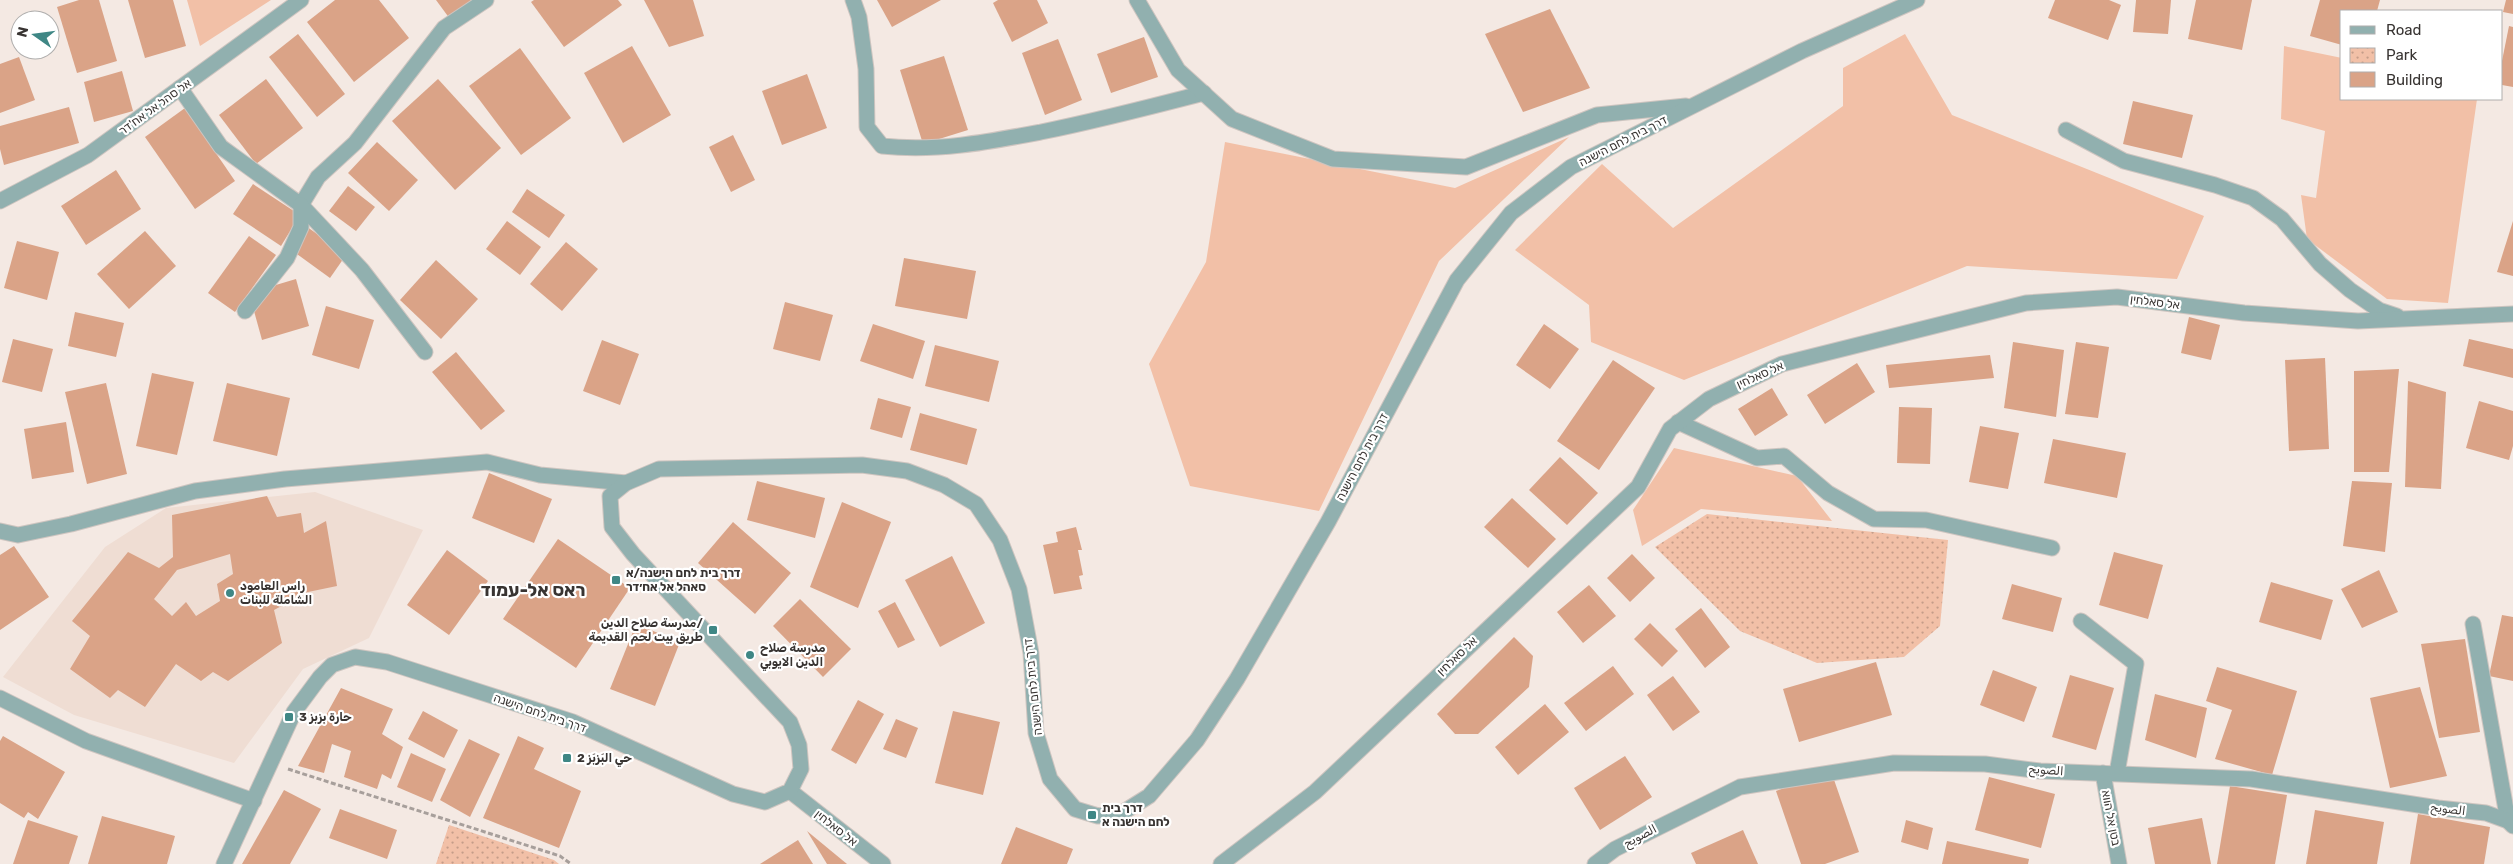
<svg xmlns="http://www.w3.org/2000/svg" width="2513" height="864" font-family="Rubik,Vazirmatn,'Noto Sans Hebrew',sans-serif">
<style>
.built{fill:#efddd3}
.grass{fill:#f2c0a7}
.park{fill:url(#park-dots)}
.building{fill:#daa387;fill-rule:evenodd}
.lines{fill:none;stroke-linecap:round;stroke-linejoin:round}
.minor-casing{stroke:#cec5c0;stroke-width:17}
.path{stroke:#a79f9b;stroke-width:3;stroke-dasharray:5 2.5;stroke-linecap:butt}
.minor{stroke:#91b0af;stroke-width:15}
.poi-dot{fill:#3f8785;stroke:#fff;stroke-width:2}
.labels{text-anchor:middle;dominant-baseline:central;stroke-width:4.5;stroke-linejoin:round;paint-order:stroke}
.street-label{font-size:12px;fill:#383432;stroke:#fff}
.poi-label{font-size:12px;font-weight:bold;fill:#383432;stroke:#fff;text-anchor:start}
.district-label{font-size:18px;font-weight:bold;fill:#383432;stroke:#fff}
</style>
<defs>
<pattern id="park-dots" width="8" height="8" patternUnits="userSpaceOnUse" patternTransform="scale(1.25)"><rect width="8" height="8" fill="#f2c0a7"/><path d="M2 2h.1M6 6h.1" fill="none" stroke="#c59d89" stroke-width="1.8" stroke-linecap="round"/></pattern>
</defs>
<rect width="100%" height="100%" fill="#f4e9e3"/>
<!-- built -->
<polygon class="built" points="315,492 423,530 369,638 303,669 234,763 74,715 3,677 105,547 166,508"/>
<!-- grass -->
<g class="grass">
<polygon points="187,0 271,0 200,46"/>
<polygon points="1905,34 1952,115 2204,216 2177,279 1967,266 1684,380 1591,342 1589,305 1515,250 1602,164 1673,228 1843,106 1843,68"/>
<polygon points="2284,46 2342,58 2342,99 2477,99 2448,303 2387,299 2307,239 2301,195 2316,198 2325,131 2281,119"/>
<polygon points="1569,137 1439,261 1319,511 1190,486 1149,364 1206,262 1225,142 1455,188"/>
<polygon points="1674,448 1797,476 1832,521 1701,509 1642,546 1633,510"/>
</g>
<!-- park -->
<g class="park">
<polygon points="1707,514 1948,540 1940,626 1904,657 1817,663 1740,631 1655,547"/>
<polygon points="449,825 554,860 559,864 436,864"/>
</g>
<!-- building -->
<g class="building">
<polygon points="79,0 99,0 117,61 77,73 57,7"/>
<polygon points="128,0 173,0 186,46 145,58"/>
<polygon points="335,0 379,0 409,38 354,82 307,22"/>
<polygon points="436,0 475,0 450,19"/>
<polygon points="534,0 618,0 622,5 564,47 531,2"/>
<polygon points="644,0 693,0 704,36 669,47"/>
<polygon points="877,0 941,0 892,27"/>
<polygon points="998,0 1037,0 1048,23 1012,42 993,3"/>
<polygon points="2055,0 2109,0 2121,5 2108,40 2048,18"/>
<polygon points="2136,0 2171,0 2168,34 2133,32"/>
<polygon points="2196,0 2252,0 2242,50 2188,39"/>
<polygon points="2320,0 2380,0 2377,11 2342,11 2342,45 2310,36"/>
<polygon points="2506,0 2513,0 2513,14 2503,12"/>
<polygon points="1550,9 1590,88 1523,112 1485,34"/>
<polygon points="2509,26 2513,27 2513,87 2502,85 2502,61"/>
<polygon points="298,34 345,94 317,117 269,57"/>
<polygon points="1144,37 1158,77 1111,93 1097,54"/>
<polygon points="1058,39 1082,100 1045,115 1022,53"/>
<polygon points="632,46 671,115 623,143 584,73"/>
<polygon points="520,48 571,118 521,155 469,86"/>
<polygon points="944,56 968,130 923,144 900,70"/>
<polygon points="19,57 35,100 0,113 0,64"/>
<polygon points="122,71 133,111 94,122 84,82"/>
<polygon points="807,74 827,128 782,145 762,91"/>
<polygon points="266,79 303,128 256,164 219,115"/>
<polygon points="438,79 501,148 455,190 392,121"/>
<polygon points="2133,101 2193,115 2182,158 2123,144"/>
<polygon points="69,107 79,143 4,165 0,149 0,126"/>
<polygon points="185,108 235,181 195,209 145,137"/>
<polygon points="733,135 755,180 731,192 709,147"/>
<polygon points="377,142 418,180 389,211 348,173"/>
<polygon points="116,170 141,209 86,245 61,206"/>
<polygon points="253,184 300,215 281,246 233,214"/>
<polygon points="348,186 375,207 356,231 329,211"/>
<polygon points="527,189 565,215 549,238 512,212"/>
<polygon points="507,221 541,247 520,275 486,249"/>
<polygon points="2513,221 2513,276 2497,272"/>
<polygon points="306,226 346,255 330,278 290,249"/>
<polygon points="145,231 176,266 129,309 97,274"/>
<polygon points="249,236 276,255 235,312 208,293"/>
<polygon points="17,241 59,252 47,300 4,288"/>
<polygon points="566,242 598,269 562,311 530,284"/>
<polygon points="904,258 976,271 967,319 895,306"/>
<polygon points="436,260 478,299 441,339 400,300"/>
<polygon points="296,279 309,326 262,340 249,293"/>
<polygon points="785,302 833,315 820,361 773,349"/>
<polygon points="326,306 374,320 359,369 312,355"/>
<polygon points="75,312 124,323 116,357 68,346"/>
<polygon points="2189,317 2220,325 2211,360 2181,353"/>
<polygon points="873,324 925,341 913,379 860,361"/>
<polygon points="1544,324 1579,349 1550,389 1516,365"/>
<polygon points="13,339 53,349 42,392 2,382"/>
<polygon points="2469,339 2513,349 2513,378 2463,366"/>
<polygon points="602,340 639,354 620,405 583,391"/>
<polygon points="2013,342 2064,350 2056,417 2004,408"/>
<polygon points="2076,342 2109,347 2098,418 2065,414"/>
<polygon points="935,345 999,361 989,402 925,386"/>
<polygon points="456,352 505,411 481,430 432,372"/>
<polygon points="1990,355 1994,378 1889,388 1886,365"/>
<polygon points="2325,358 2329,449 2289,451 2285,360"/>
<polygon points="1613,360 1655,388 1599,470 1557,441"/>
<polygon points="1857,363 1875,392 1825,424 1807,395"/>
<polygon points="2399,369 2389,472 2354,472 2354,371"/>
<polygon points="152,373 194,382 177,455 136,446"/>
<polygon points="2408,381 2446,392 2441,489 2405,487"/>
<polygon points="106,383 127,474 87,484 65,392"/>
<polygon points="227,383 290,398 277,456 213,441"/>
<polygon points="1772,388 1788,415 1755,436 1738,409"/>
<polygon points="878,398 911,407 902,438 870,429"/>
<polygon points="2479,401 2513,411 2513,446 2509,460 2466,448"/>
<polygon points="1899,407 1932,408 1930,464 1897,463"/>
<polygon points="920,413 977,429 967,465 910,450"/>
<polygon points="66,422 74,472 32,479 24,429"/>
<polygon points="1980,426 2019,433 2008,489 1969,482"/>
<polygon points="2053,439 2126,453 2117,498 2044,483"/>
<polygon points="1560,457 1598,493 1567,525 1529,490"/>
<polygon points="489,473 552,499 534,543 472,518"/>
<polygon points="757,481 825,498 815,538 747,520"/>
<polygon points="2352,481 2392,483 2385,552 2343,546"/>
<path d="M267 496 277 517 301 513 304 533 326 521 337 586 308 592 274 610 282 643 228 681 213 672 201 681 176 664 145 707 118 690 110 698 70 669 90 636 72 621 128 552 159 568 173 557 172 515ZM230 554 233 574 217 584 220 601 196 616 186 602 172 616 154 599 177 570Z"/>
<polygon points="1512,498 1556,539 1528,568 1484,527"/>
<polygon points="842,502 891,522 858,608 810,587"/>
<polygon points="733,522 791,573 755,614 698,563"/>
<polygon points="1076,527 1082,550 1078,550 1083,575 1079,576 1082,589 1054,594 1043,545 1058,542 1056,532"/>
<polygon points="558,539 630,588 576,668 503,619"/>
<polygon points="14,546 49,597 0,630 0,555"/>
<polygon points="447,550 488,581 449,635 407,605"/>
<polygon points="2114,552 2163,565 2148,619 2099,605"/>
<polygon points="1632,554 1655,578 1630,602 1607,578"/>
<polygon points="952,556 985,623 940,647 905,580"/>
<polygon points="2379,570 2398,612 2362,628 2341,589"/>
<polygon points="2271,582 2333,600 2321,640 2259,622"/>
<polygon points="2012,584 2062,598 2053,632 2002,619"/>
<polygon points="1589,585 1616,616 1583,643 1557,612"/>
<polygon points="800,599 851,649 823,677 773,626"/>
<polygon points="895,602 915,640 898,648 878,611"/>
<polygon points="1701,608 1730,647 1705,668 1675,629"/>
<polygon points="2502,615 2513,617 2513,681 2489,676"/>
<polygon points="1650,623 1678,651 1662,667 1634,639"/>
<polygon points="636,624 680,642 655,706 610,689"/>
<polygon points="1514,637 1533,656 1529,687 1478,734 1455,734 1437,714"/>
<polygon points="2465,639 2480,732 2439,738 2421,644"/>
<polygon points="1876,662 1892,715 1799,742 1783,689"/>
<polygon points="1613,666 1634,694 1586,731 1564,703"/>
<polygon points="2217,667 2297,691 2272,775 2215,759 2232,710 2206,701"/>
<polygon points="1993,670 2037,687 2024,722 1980,705"/>
<polygon points="2070,675 2114,688 2096,750 2052,737"/>
<polygon points="1673,676 1700,712 1673,731 1647,695"/>
<polygon points="2420,687 2447,776 2390,788 2370,698"/>
<polygon points="341,688 393,709 382,734 403,747 391,779 382,774 377,789 344,777 351,751 332,744 324,773 298,766"/>
<polygon points="2155,694 2207,708 2196,758 2145,740"/>
<polygon points="858,700 884,714 856,764 831,750"/>
<polygon points="1545,704 1569,732 1518,775 1495,747"/>
<polygon points="423,711 458,730 444,758 408,739"/>
<polygon points="953,711 1000,722 983,795 935,783"/>
<polygon points="896,719 918,728 906,758 883,749"/>
<polygon points="3,736 65,772 38,819 28,812 24,818 0,803 0,741"/>
<polygon points="518,736 544,748 534,769 581,791 559,848 483,818"/>
<polygon points="469,739 500,754 470,817 440,800"/>
<polygon points="411,753 446,769 432,802 397,787"/>
<polygon points="1625,756 1652,797 1600,830 1574,788"/>
<polygon points="1831,771 1859,852 1825,864 1801,864 1776,791"/>
<polygon points="1989,777 2055,794 2041,848 1975,830"/>
<polygon points="2230,786 2287,795 2275,864 2217,864"/>
<polygon points="284,790 321,809 290,864 242,864"/>
<polygon points="340,809 397,830 387,859 329,838"/>
<polygon points="2315,810 2384,822 2377,864 2306,864"/>
<polygon points="2418,814 2490,827 2484,864 2410,864"/>
<polygon points="102,816 175,836 167,864 88,864"/>
<polygon points="2202,818 2211,864 2155,864 2148,828"/>
<polygon points="28,820 78,836 69,864 13,864"/>
<polygon points="1906,820 1933,828 1928,850 1901,842"/>
<polygon points="1016,827 1073,849 1067,864 1001,864"/>
<polygon points="1743,830 1758,864 1696,864 1691,853"/>
<polygon points="807,831 847,864 827,864"/>
<polygon points="798,840 813,864 760,864"/>
<polygon points="1947,841 2029,859 2028,864 1942,864"/>
</g>
<g class="lines">
<!-- minor casing -->
<g class="minor-casing">
<g id="minor">
<path d="M853 0 859 17 866 69 867 127 882 146C936 152 988 142 1041 132 1096 121 1150 107 1204 93"/>
<polyline points="1137,0 1178,70 1232,119 1333,159 1466,167 1597,115 1686,106"/>
<polyline points="180,88 221,147 301,205 318,177 355,143 444,28 486,0"/>
<polyline points="2066,130 2124,161 2215,185 2253,198 2282,219 2320,264 2350,290 2379,310 2397,316"/>
<polyline points="0,201 88,155 301,0"/>
<polyline points="301,205 362,270 425,352"/>
<polyline points="245,311 287,258 301,227 301,205"/>
<polyline points="1678,422 1757,458 1784,456 1828,493 1874,519 1926,520 2052,548"/>
<polyline points="0,531 18,535 71,524 195,491 285,479 487,462 540,475 626,483"/>
<polyline points="2081,621 2136,664 2117,773"/>
<polyline points="2473,624 2508,821"/>
<polyline points="0,698 86,741 254,801"/>
<polyline points="2103,773 2119,864"/>
<polyline points="790,791 883,864"/>
<polyline points="224,864 294,712 320,677 332,665 355,657 387,662 573,722 733,794 765,802 790,791 801,769 799,745 790,722 633,554 612,527 610,496 626,483 659,469 862,465 907,471 944,485 976,504 1000,540 1019,589 1031,653 1036,733 1050,779 1075,809 1098,816 1122,813 1149,796 1197,740 1237,679 1328,522 1457,280 1511,213 1571,167 1802,51 1917,0"/>
<polyline points="1221,864 1315,792 1638,487 1670,429 1709,399 1782,364 2026,303 2117,297 2244,313 2358,321 2513,314"/>
<polyline points="1595,864 1615,849 1740,787 1894,763 1985,764 2040,771 2251,779 2438,808 2486,813 2508,821 2513,826"/>
</g>
</g>
<!-- path -->
<polyline class="path" points="288,769 560,856 571,864"/>
<!-- minor -->
<use href="#minor" class="minor"/>
</g>
<!-- markers -->
<g class="poi-dot">
<rect x="611" y="575" width="10" height="10" rx="2.5"/>
<circle cx="230" cy="593" r="5"/>
<rect x="708" y="625" width="10" height="10" rx="2.5"/>
<circle cx="750" cy="655" r="5"/>
<rect x="284" y="712" width="10" height="10" rx="2.5"/>
<rect x="562" y="753" width="10" height="10" rx="2.5"/>
<rect x="1087" y="810" width="10" height="10" rx="2.5"/>
</g>
<g class="labels">
<!-- street labels -->
<g class="street-label">
<text transform="translate(155 107) rotate(-36)">אל סהל אל אח'דר</text>
<text transform="translate(1623 141) rotate(-27)">דרך בית לחם הישנה</text>
<text transform="translate(2155 302) rotate(7)">אל סאלחין</text>
<text transform="translate(1760 375) rotate(-24)">אל סאלחין</text>
<text transform="translate(1362 457) rotate(-62)">דרך בית לחם הישנה</text>
<text transform="translate(1457 656) rotate(-44)">אל סאלחין</text>
<text transform="translate(1033 687) rotate(-96)">דרך בית לחם הישנה</text>
<text transform="translate(540 713) rotate(19)">דרך בית לחם הישנה</text>
<text transform="translate(2046 770) rotate(4)">الصويح</text>
<text transform="translate(2448 809) rotate(7)">الصويح</text>
<text transform="translate(2111 818) rotate(79)">בטן אל הווא</text>
<text transform="translate(836 828) rotate(38)">אל סאלחין</text>
<text transform="translate(1640 836) rotate(-28)">الصويح</text>
</g>
<!-- poi labels -->
<g class="poi-label">
<text x="626" y="573">דרך בית לחם הישנה/א<tspan x="626" dy="14">סאהל אל אח׳דר</tspan></text>
<text x="240" y="586">راس العامود<tspan x="240" dy="14">الشاملة للبنات</tspan></text>
<text x="703" y="623" text-anchor="end">مدرسة صلاح الدين/<tspan x="703" dy="14">طريق بيت لحم القديمة</tspan></text>
<text x="760" y="648">مدرسة صلاح<tspan x="760" dy="14">الدين الايوبي</tspan></text>
<text x="299" y="717">حارة بزبز 3</text>
<text x="577" y="758">حي البَزبَز 2</text>
<text x="1102" y="808">דרך בית<tspan x="1102" dy="14">לחם הישנה א</tspan></text>
</g>
<!-- district labels -->
<g class="district-label">
<text x="533" y="590">ראס אל-עמוד</text>
</g>
</g>
<!-- legend -->
<rect x="2340" y="10" width="162" height="90" fill="#ffffff" stroke="#afaead"/>
<rect x="2350" y="26" width="25" height="8" fill="#91b0af" stroke="#afaead"/>
<text x="2386" y="35" font-size="15" fill="#383432">Road</text>
<rect x="2350" y="48" width="25" height="15" fill="url(#park-dots)" stroke="#afaead"/>
<text x="2386" y="60" font-size="15" fill="#383432">Park</text>
<rect x="2350" y="72" width="25" height="15" fill="#daa387" stroke="#afaead"/>
<text x="2386" y="85" font-size="15" fill="#383432">Building</text>
<!-- north arrow -->
<g transform="translate(35 35) rotate(284)"><circle r="24" fill="#ffffff" stroke="#afaead"/>
<path d="M0-4L9 19L0 12L-9 19Z" fill="#3f8785"/>
<text y="-8" font-size="14" font-weight="bold" text-anchor="middle" fill="#383432">N</text>
</g>
</svg>
